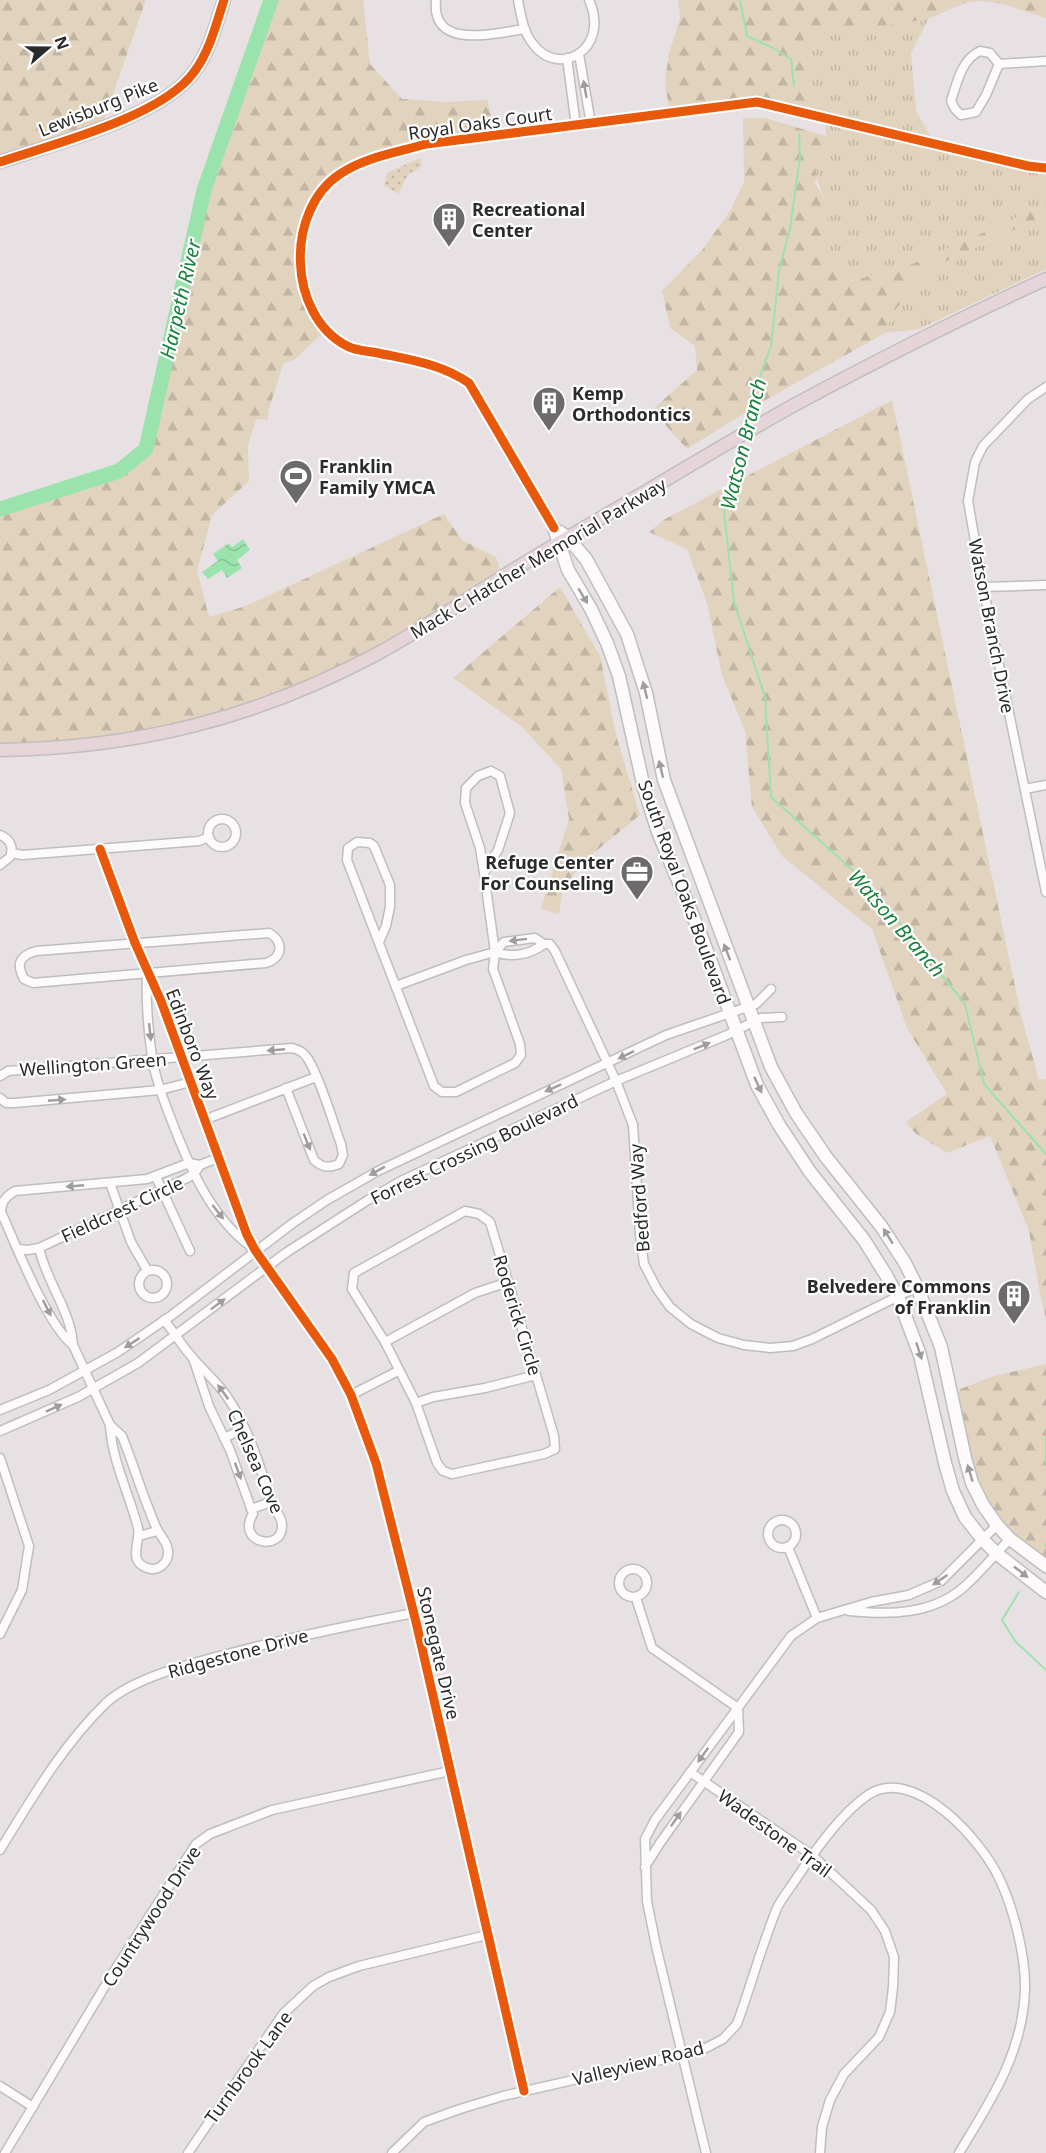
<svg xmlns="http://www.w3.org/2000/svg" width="1046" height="2153" font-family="'Noto Sans',sans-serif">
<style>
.grass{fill:url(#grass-tufts)}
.forest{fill:url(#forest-firs)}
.park{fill:url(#park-dots)}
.water{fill:url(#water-waves)}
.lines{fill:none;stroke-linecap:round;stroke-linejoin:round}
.stream{stroke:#9ae3ad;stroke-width:2}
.river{stroke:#9ae3ad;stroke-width:15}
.minor-casing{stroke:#bebebf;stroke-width:11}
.secondary-casing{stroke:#bebebf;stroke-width:15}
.primary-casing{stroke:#c0bebf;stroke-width:15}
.minor{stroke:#fcfafb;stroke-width:8}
.secondary{stroke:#fcfafb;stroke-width:12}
.primary{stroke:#e5d5d9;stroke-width:12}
.cycleway-casing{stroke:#fff;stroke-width:13}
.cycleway{stroke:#e8590c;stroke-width:9}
.oneway{fill:#9e9c9d}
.labels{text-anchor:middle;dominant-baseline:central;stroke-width:4.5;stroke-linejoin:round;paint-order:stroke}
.street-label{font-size:18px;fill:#2a2a2a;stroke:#fff}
.poi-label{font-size:18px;font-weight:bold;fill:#2a2a2a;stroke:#fff;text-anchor:start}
.water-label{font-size:20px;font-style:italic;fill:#18833d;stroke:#fff}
</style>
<defs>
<pattern id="grass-tufts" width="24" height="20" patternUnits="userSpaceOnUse" patternTransform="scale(1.5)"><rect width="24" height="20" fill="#e2d3be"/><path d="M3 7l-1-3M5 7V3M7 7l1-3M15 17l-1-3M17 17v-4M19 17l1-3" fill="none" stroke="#c2b5a3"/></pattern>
<pattern id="forest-firs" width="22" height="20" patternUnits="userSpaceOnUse" patternTransform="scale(1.5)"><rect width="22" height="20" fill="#e2d3be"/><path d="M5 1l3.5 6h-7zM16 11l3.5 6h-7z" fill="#c2b5a3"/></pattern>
<pattern id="park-dots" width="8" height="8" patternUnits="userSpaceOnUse" patternTransform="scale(1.5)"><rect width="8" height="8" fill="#e2d3be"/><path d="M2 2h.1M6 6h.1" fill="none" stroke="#c2b5a3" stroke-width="1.8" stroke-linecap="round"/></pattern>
<pattern id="water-waves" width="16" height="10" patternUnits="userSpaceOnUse" patternTransform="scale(1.5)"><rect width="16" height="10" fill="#9ae3ad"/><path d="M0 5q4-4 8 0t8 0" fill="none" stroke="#85c395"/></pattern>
</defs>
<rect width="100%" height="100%" fill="#e8e1e4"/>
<!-- grass -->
<g class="grass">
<polygon points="929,18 911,53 916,111 935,144 1046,168 1046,205 903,268 850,281 816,253 824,198 817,179 815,165 830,148 826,136 826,119 806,114 809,98 802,39 828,32"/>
<polygon points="1046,215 1046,269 919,329 885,333 894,311 907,297 916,275"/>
</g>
<!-- forest -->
<g class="forest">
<polygon points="0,0 146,0 101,128 0,162"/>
<polygon points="271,0 363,0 370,64 402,99 445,102 487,100 496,135 426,144 358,164 321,191 302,237 304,286 325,331 294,360 283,364 269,409 268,420 256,419 248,446 249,481 212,515 197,571 209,617 246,606 444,514 462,540 496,557 502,577 345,670 170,732 0,750 0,509 119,471 146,449 204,190"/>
<path d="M678 0H1046V18C1025 12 1001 1 979 1 959 1 943 15 926 19 885 27 843 28 802 39L809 98 806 114 757 102 670 114 665 82 669 53 680 19Z"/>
<polygon points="743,118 765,118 826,136 830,148 815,165 817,179 814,181 824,198 833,237 816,253 850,281 903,268 1046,205 1046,215 916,275 907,297 894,311 885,333 762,402 687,449 652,410 697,370 695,346 670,328 662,291 703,249 730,211 744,182"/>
<polygon points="892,400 1021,1015 1039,1080 1046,1079 1046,1319 1039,1288 1029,1231 990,1136 947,1153 915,1133 906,1122 947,1094 907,1028 872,929 782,856 752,807 745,731 722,675 707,603 687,549 649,532 665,519"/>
<polygon points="560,587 600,656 616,735 640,815 585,860 563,888 559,914 541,909 569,819 561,769 521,726 453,678"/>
<polygon points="1046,1364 1046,1566 983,1505 954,1405 960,1389 994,1376"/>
</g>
<!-- park -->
<polygon class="park" points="420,158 422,166 408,175 398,194 384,185 387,173"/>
<!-- water -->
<polygon class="water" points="243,539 250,550 237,560 242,568 227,578 222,570 208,579 202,572 218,561 213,554 229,543 232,547"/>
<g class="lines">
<!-- stream -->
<g class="stream">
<polyline points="740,0 747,36 773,48 791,59 794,86"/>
<polyline points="744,429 753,388 760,376 771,346 779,271 790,228 800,157 799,134"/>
<polyline points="741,440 724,512 734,602 765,697 771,797 866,882 965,1004 984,1084 1046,1154"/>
<polyline points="1046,1437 1046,1466"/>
<polyline points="1045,1546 1046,1544"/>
<polyline points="1019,1592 1002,1620 1015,1641 1046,1670"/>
</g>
<!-- river -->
<polyline class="river" points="0,509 119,471 146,449 204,190 271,0"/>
<!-- minor casing -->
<g class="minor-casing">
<g id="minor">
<path d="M436 0C431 51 495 33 525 29"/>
<path d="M518 0C521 15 523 32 533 44 559 79 611 49 589 0"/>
<path d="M980 51 990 53 999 64 986 95 976 112 961 115 955 109 951 101C957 83 961 60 980 51Z"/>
<polyline points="579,54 591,124"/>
<polyline points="567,58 576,126"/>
<polyline points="999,64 1046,61"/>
<polyline points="1046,387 1028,399 983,446 975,462 968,501 983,587 1046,892"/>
<path d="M554 528 469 383C441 364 411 360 378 353 369 351 356 351 347 346 287 315 285 210 340 174 365 157 398 152 426 144L757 102 1028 166 1046 168"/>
<polyline points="983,587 1046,585"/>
<polyline points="1025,789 1046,785"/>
<circle cx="222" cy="833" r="14"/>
<path d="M0 835C10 839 14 847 10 857L0 865"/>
<polyline points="100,849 135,943 161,1001 247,1235 255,1250 332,1359 351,1395 376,1463 416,1622 524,2091"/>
<polyline points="12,853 22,855 199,841 209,837"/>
<path d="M269 933C284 941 283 958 266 963L33 983 24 979C16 964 19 956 36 951Z"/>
<polyline points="379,942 386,926 390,907 390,885 374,846 370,843 357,842 348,848 347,860 434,1086 442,1092 456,1092 515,1063 521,1055 520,1044 493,969 495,952 484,873 480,848 465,803 466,788 478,776 491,771 500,776 510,813 498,850 484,873"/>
<polyline points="495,952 504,942 535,938 544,944 550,944 555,951 616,1081 633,1125 640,1235 644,1264 657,1289 670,1307 691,1324 718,1338 744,1345 770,1348 793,1346 812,1339 917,1287"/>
<path d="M495 952C511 958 530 955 544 944"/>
<path d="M147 974C146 1001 148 1030 152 1057 155 1078 163 1099 171 1119 189 1166 211 1219 254 1249"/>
<polyline points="396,986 466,960 495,952"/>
<path d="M0 1076 8 1071 292 1048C299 1050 304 1052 308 1059 321 1080 332 1120 341 1144L343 1155 339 1164C328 1168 323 1168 314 1160L286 1088"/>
<polyline points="0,1098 6,1103 15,1103 160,1090 191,1082"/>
<polyline points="204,1120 316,1077"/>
<polyline points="200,1165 218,1158"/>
<polyline points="156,1177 190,1251"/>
<polyline points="110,1183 131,1242 147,1270"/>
<polygon points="465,1211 479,1214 490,1222 536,1375 554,1436 555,1449 544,1454 452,1474 443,1471 437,1463 416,1403 385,1342 352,1289 354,1273"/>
<path d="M18 1249 28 1250 39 1248 187 1178 194 1174 200 1165 189 1163 147 1179 15 1191C5 1197 2 1201 1 1212 16 1245 47 1325 73 1345 71 1311 46 1281 39 1248"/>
<circle cx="153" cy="1284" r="14"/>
<path d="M164 1320C174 1332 182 1346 192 1357 203 1370 216 1381 226 1395 248 1427 260 1465 271 1502 274 1512 282 1515 282 1525 283 1553 235 1543 253 1514L230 1450 209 1406 193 1358"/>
<polyline points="385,1342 475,1293 508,1282"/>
<polyline points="73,1345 110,1425"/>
<polyline points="351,1395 398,1371"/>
<polyline points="416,1403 433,1397 485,1388 536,1375"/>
<polyline points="0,1410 49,1390 118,1352 172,1315 293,1223 327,1200 378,1171 666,1035 756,1004 771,989"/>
<path d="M110 1425 122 1436C134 1466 143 1497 156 1527 159 1535 168 1542 168 1551 169 1563 158 1572 147 1568 127 1561 141 1541 138 1528 129 1493 112 1461 110 1425Z"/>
<polyline points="0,1431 78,1397 138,1363 287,1252 368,1200 401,1181 616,1081 727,1035 761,1018 782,1017"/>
<polyline points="224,1438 243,1429"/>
<polyline points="0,1458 29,1546 22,1590 0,1634"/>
<polyline points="251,1509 271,1502"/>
<circle cx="782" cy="1534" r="14"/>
<polyline points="139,1536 157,1531"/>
<polyline points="788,1547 817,1618"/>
<circle cx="633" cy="1583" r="14"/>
<polyline points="636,1598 652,1648 738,1708"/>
<path d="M849 1611C889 1615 933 1615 965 1586 981 1572 995 1554 1010 1539"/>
<polyline points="690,1772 813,1856 871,1910 885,1931 894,1957 893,1987 890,2012 879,2037 844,2074 830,2100 822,2127 820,2153"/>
<path d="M0 1850C32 1798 62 1746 106 1703 133 1678 192 1663 227 1654 289 1638 351 1625 414 1613"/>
<polyline points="645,1867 660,1843 739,1732 738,1708"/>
<polyline points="0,2086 33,2107"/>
<polyline points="5,2153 111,1976 196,1844 210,1834 272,1810 450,1771"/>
<polyline points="188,2153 283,2014 313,1986 329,1977 359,1966 487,1935"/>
<path d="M392 2153 424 2122 460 2109 503 2096 700 2051 723 2039 737 2024C751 1985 762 1945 777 1908 781 1900 787 1892 792 1885 812 1855 839 1815 868 1795 915 1764 983 1842 1000 1880 1014 1910 1026 1957 1025 1991 1022 2055 991 2100 959 2153"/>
<polyline points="706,2153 656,1946 647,1901 645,1839 655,1820 791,1636 817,1618 871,1602 909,1595 941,1581 997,1525"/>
</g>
</g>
<!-- secondary casing -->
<g class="secondary-casing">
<g id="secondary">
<polyline points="554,528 568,570 591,609 607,643 619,676 644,788 658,832 702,938 757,1085 779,1125 810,1172 864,1240 886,1275 898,1297 920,1355 945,1463 953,1491 965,1517 983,1540 996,1553 1046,1592"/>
<polyline points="560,532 568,538 586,559 627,634 646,693 664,780 771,1067 796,1113 826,1157 881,1226 905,1263 917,1287 941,1347 965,1458 972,1483 983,1505 997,1525 1010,1539 1046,1566"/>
</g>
</g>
<!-- primary casing -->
<g class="primary-casing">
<g id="primary">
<path d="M0 162C53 144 162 117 194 72 210 51 216 24 224 0"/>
<path d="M0 750C136 748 254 719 375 655 416 633 455 607 494 582 525 562 557 544 589 525 658 485 726 443 796 404 878 360 961 318 1046 279"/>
</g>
</g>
<!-- minor -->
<use href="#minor" class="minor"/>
<!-- secondary -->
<use href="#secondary" class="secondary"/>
<!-- primary -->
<use href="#primary" class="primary"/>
<!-- cycleway casing -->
<g class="cycleway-casing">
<g id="cycleway">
<path d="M0 162C53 144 162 117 194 72 210 51 216 24 224 0"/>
<path d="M554 528 469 383C441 364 411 360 378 353 369 351 356 351 347 346 287 315 285 210 340 174 365 157 398 152 426 144L757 102 1028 166 1046 168"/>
<polyline points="100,849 135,943 161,1001 247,1235 255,1250 332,1359 351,1395 376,1463 416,1622 524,2091"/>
</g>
</g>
<!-- cycleway -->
<use href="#cycleway" class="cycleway"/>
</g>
<!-- one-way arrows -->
<defs><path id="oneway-solid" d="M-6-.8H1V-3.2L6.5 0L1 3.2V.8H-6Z" transform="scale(1.5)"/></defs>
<g class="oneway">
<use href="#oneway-solid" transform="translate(585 89) rotate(-100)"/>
<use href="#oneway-solid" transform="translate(583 596) rotate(59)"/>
<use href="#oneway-solid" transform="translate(645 690) rotate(-104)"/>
<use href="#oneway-solid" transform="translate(661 769) rotate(-103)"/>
<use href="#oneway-solid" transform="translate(518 940) rotate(173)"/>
<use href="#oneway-solid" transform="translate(727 952) rotate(-111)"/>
<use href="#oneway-solid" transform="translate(150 1032) rotate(84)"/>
<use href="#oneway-solid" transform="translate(702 1046) rotate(-22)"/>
<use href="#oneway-solid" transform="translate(276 1050) rotate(175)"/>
<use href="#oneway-solid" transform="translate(626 1055) rotate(154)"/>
<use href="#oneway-solid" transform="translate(758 1085) rotate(65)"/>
<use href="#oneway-solid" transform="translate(553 1088) rotate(156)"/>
<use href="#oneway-solid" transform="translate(57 1100) rotate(-5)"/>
<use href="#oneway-solid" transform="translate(307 1142) rotate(68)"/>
<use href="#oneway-solid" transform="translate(377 1171) rotate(151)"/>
<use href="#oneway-solid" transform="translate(75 1186) rotate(175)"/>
<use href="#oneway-solid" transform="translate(218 1212) rotate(52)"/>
<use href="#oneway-solid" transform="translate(888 1236) rotate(-122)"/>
<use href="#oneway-solid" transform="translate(218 1304) rotate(-37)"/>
<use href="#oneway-solid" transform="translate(47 1308) rotate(63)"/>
<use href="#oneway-solid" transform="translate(132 1343) rotate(147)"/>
<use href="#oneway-solid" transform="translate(919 1351) rotate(72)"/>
<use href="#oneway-solid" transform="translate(223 1392) rotate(-126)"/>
<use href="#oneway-solid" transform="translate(54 1408) rotate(-24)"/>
<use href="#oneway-solid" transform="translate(238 1471) rotate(70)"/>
<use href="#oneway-solid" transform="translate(970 1473) rotate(-107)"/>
<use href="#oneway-solid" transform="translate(1021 1572) rotate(38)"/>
<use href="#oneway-solid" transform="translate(940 1580) rotate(146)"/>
<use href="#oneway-solid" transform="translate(703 1755) rotate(126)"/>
<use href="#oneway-solid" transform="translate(676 1819) rotate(-55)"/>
</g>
<!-- icons -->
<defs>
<g id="building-pin" transform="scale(1.725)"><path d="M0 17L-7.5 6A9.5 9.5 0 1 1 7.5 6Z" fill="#6c6a6b" stroke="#fff"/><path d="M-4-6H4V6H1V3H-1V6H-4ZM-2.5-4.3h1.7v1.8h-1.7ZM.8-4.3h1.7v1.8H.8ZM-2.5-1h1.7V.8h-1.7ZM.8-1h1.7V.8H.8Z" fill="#fff"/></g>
<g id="stadium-pin" transform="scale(1.725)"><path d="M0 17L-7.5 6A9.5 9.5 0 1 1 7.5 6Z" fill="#6c6a6b" stroke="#fff"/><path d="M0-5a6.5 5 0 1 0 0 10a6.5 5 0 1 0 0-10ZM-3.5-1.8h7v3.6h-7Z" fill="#fff"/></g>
<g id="office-pin" transform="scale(1.725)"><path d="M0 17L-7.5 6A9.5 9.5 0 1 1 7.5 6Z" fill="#6c6a6b" stroke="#fff"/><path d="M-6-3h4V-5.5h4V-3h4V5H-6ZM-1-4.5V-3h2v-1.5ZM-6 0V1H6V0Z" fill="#fff"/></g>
</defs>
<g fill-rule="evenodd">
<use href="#building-pin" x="449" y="219"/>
<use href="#building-pin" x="549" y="403"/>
<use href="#stadium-pin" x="296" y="476"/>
<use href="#office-pin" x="637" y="872"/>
<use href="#building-pin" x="1014" y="1296"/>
</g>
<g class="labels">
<!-- street labels -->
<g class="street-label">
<text transform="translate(98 107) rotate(-22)">Lewisburg Pike</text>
<text transform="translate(480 123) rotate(-8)">Royal Oaks Court</text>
<text transform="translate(538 558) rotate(-31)">Mack C Hatcher Memorial Parkway</text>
<text transform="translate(992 626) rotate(79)">Watson Branch Drive</text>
<text transform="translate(685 892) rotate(70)">South Royal Oaks Boulevard</text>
<text transform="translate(193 1044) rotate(69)">Edinboro Way</text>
<text transform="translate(93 1064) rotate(-4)">Wellington Green</text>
<text transform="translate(474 1149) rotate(-26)">Forrest Crossing Boulevard</text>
<text transform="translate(639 1198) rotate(-94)">Bedford Way</text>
<text transform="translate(122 1209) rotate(-25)">Fieldcrest Circle</text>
<text transform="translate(518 1315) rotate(73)">Roderick Circle</text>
<text transform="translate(256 1461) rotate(66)">Chelsea Cove</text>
<text transform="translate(238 1653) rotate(-15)">Ridgestone Drive</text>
<text transform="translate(439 1653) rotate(77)">Stonegate Drive</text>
<text transform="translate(775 1833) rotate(36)">Wadestone Trail</text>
<text transform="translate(151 1916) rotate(-57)">Countrywood Drive</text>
<text transform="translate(638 2063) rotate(-14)">Valleyview Road</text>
<text transform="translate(248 2067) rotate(-54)">Turnbrook Lane</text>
</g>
<!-- poi labels -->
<g class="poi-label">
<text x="472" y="209">Recreational<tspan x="472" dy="21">Center</tspan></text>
<text x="572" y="393">Kemp<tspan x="572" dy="21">Orthodontics</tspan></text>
<text x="319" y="466">Franklin<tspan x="319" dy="21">Family YMCA</tspan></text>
<text x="614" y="862" text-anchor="end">Refuge Center<tspan x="614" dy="21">For Counseling</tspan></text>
<text x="991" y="1286" text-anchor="end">Belvedere Commons<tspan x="991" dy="21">of Franklin</tspan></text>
</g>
<!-- water labels -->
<g class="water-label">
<text transform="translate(180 299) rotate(-77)">Harpeth River</text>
<text transform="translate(743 444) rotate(-76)">Watson Branch</text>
<text transform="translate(897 923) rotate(49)">Watson Branch</text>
</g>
</g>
<!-- north arrow -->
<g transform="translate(48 48) rotate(70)" stroke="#ffffff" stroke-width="4.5" paint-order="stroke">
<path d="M0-4.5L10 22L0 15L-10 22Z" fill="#2a2a2a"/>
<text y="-9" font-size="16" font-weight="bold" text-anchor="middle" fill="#2a2a2a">N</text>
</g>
</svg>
